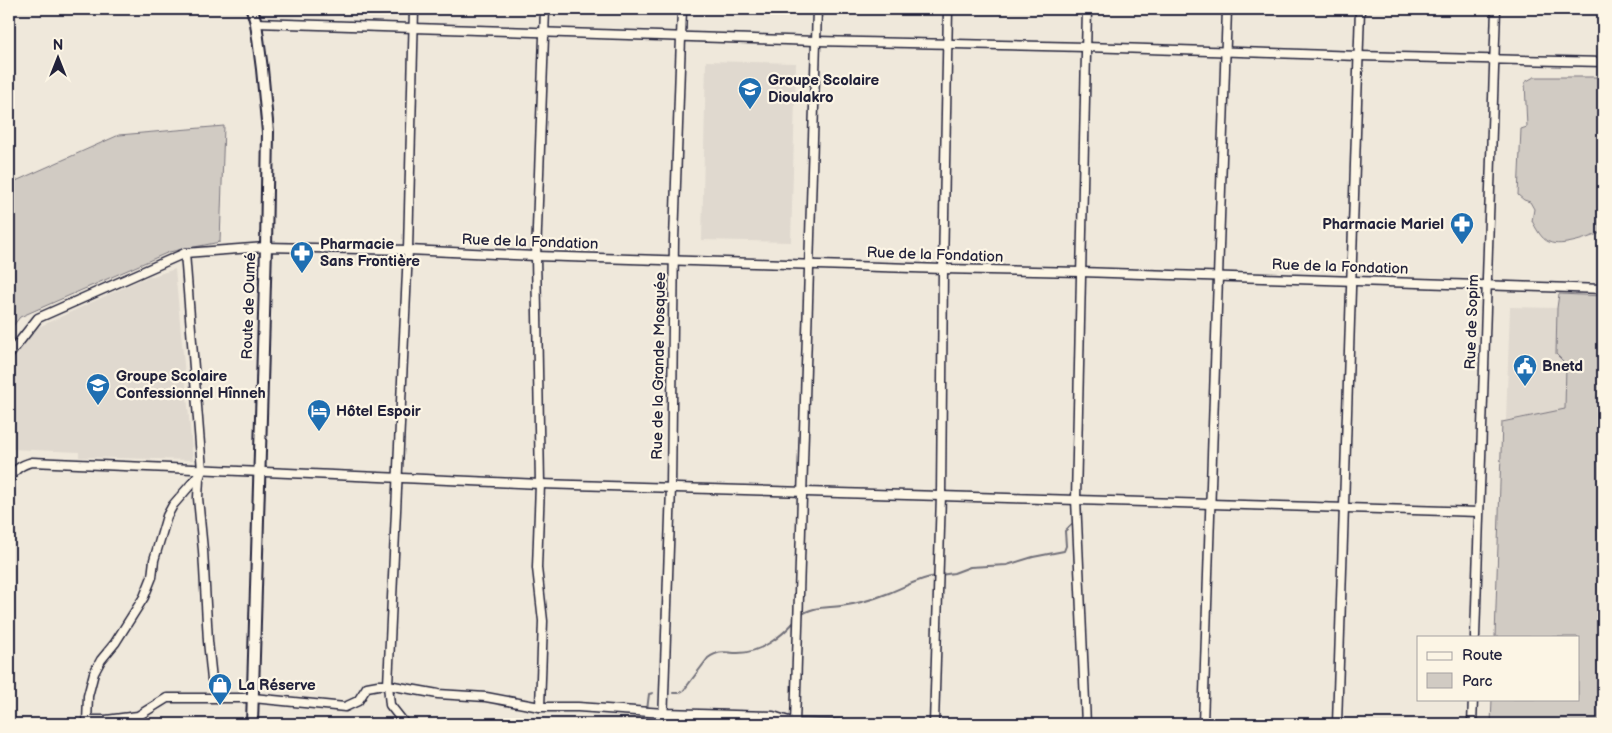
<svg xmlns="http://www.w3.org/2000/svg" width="1612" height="733" font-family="'Balsamiq Sans',sans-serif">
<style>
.built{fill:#e0d9cf}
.green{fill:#d1cbc3;stroke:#7a767f}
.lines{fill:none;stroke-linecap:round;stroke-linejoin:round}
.stream{stroke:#716f79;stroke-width:2}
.minor-casing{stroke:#22223b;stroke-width:11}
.major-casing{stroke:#22223b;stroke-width:14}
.minor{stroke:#fcf5e5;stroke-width:8}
.major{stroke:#fcf5e5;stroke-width:10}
.labels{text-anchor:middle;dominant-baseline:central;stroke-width:4.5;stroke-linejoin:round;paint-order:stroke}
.poi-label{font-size:15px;font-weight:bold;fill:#22223b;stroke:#fcf5e5;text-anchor:start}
.street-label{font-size:15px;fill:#22223b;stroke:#fcf5e5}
</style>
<rect width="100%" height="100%" fill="#efe8db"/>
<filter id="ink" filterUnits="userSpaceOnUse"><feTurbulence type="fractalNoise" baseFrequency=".02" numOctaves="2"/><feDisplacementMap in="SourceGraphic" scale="10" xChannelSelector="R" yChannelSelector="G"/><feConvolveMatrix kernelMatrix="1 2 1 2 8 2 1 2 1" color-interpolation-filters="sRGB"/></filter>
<g filter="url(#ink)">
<!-- built -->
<g class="built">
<polygon points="706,61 796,63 791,242 702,240"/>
<polygon points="175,269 193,460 79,457 79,452 9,449 9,362 32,330 140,280"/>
<polygon points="1510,307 1557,308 1556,354 1566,364 1565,410 1506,420"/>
</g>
<!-- green -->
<g class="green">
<path d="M1534 77H1603V232C1591 237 1561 248 1549 242 1541 239 1536 228 1532 221L1534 209 1530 202 1524 200 1518 195 1521 129 1527 127 1525 82Z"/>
<polygon points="224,126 220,242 169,252 20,317 9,331 9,184 119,135"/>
<polygon points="1559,294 1603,296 1603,724 1491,724 1492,699 1578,699 1578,637 1495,637 1502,422 1565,409 1566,364 1556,354 1557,308"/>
</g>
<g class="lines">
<!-- stream -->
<g class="stream">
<polyline points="940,575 954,573 970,567 1007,565 1033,557 1064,551 1066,546 1065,531 1072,524"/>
<path d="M800 616C811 606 827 608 841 606 857 604 874 599 889 593 905 587 919 578 936 576"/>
<path d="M673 693H679L684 690 708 658C721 649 725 653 738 653 760 653 781 637 795 621"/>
<polyline points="647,710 649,694 653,693"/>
<polyline points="647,724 647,715"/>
</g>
<!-- minor casing -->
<g class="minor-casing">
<g id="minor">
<polyline points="256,23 816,41 1086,47 1359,56 1603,62"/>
<polyline points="185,253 202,470 199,479 198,498 203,550 208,641 212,680 220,698"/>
<polyline points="9,355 38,318 185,253 266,247 408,250 536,256 943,269 1081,272 1603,289"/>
<path d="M9 479C15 469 21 465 32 462L540 484 1479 512"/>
<polyline points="1475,637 1496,9"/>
<polyline points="540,707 543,621 537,568 540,484 536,256 545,9"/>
<polyline points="87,723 88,696 94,673 101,660 115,643 144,597 152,577 154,560 167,516 173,505 200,474"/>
<polyline points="85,724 90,720 106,720 138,716 167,698 253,698 345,707 358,701 367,687 378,685 388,685 438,694 486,697 540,707 578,707 664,713 773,716 795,723 840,724"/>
<polyline points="405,724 390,705 388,685 408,250 414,9"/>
<polyline points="663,724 671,487 674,240 682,9"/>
<polyline points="795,724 817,9"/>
<polyline points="934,724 941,495 943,269 948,9"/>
<polyline points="1086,724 1076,499 1087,9"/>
<polyline points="1203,724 1227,9"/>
<polyline points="1337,724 1360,9"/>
<polyline points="1472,724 1473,699"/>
</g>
</g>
<!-- major casing -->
<g class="major-casing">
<polyline id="major" points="252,9 256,23 262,69 268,132 266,247 252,724"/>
</g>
<!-- minor -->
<use href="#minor" class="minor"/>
<!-- major -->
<use href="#major" class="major"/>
</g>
</g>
<!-- icons -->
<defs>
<g id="school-pin" transform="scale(1.25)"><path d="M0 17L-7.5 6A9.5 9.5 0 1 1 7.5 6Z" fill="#1f6fb2" stroke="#fcf5e5"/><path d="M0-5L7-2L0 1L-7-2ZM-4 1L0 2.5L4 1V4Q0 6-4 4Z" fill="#fff"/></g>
<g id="pharmacy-pin" transform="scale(1.25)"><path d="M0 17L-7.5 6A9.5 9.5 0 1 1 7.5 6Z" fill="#1f6fb2" stroke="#fcf5e5"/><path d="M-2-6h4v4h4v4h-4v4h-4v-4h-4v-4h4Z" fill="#fff"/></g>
<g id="civic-pin" transform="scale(1.25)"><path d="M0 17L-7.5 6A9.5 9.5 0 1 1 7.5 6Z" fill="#1f6fb2" stroke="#fcf5e5"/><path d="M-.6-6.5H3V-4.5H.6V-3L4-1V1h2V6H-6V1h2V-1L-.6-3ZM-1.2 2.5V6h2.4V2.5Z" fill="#fff"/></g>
<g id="hotel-pin" transform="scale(1.25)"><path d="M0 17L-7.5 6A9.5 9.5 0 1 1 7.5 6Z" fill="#1f6fb2" stroke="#fcf5e5"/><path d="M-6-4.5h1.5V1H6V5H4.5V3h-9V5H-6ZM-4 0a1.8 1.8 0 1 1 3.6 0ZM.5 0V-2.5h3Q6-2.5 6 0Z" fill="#fff"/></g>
<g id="shop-pin" transform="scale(1.25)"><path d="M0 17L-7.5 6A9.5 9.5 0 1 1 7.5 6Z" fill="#1f6fb2" stroke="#fcf5e5"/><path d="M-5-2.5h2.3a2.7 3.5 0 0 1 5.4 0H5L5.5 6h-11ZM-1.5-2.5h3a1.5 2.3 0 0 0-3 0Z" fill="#fff"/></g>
</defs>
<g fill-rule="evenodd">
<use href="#school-pin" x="750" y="89"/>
<use href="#pharmacy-pin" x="1462" y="224"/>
<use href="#pharmacy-pin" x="302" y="253"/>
<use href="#civic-pin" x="1525" y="366"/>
<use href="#school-pin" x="98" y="385"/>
<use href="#hotel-pin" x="319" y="411"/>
<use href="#shop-pin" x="220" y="685"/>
</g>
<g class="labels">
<!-- poi labels -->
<g class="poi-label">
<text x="768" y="80">Groupe Scolaire<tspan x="768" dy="17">Dioulakro</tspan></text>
<text x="1444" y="224" text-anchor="end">Pharmacie Mariel</text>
<text x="320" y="244">Pharmacie<tspan x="320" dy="17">Sans Frontière</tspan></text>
<text x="1542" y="366">Bnetd</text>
<text x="116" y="376">Groupe Scolaire<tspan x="116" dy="17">Confessionnel Hînneh</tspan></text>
<text x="336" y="411">Hôtel Espoir</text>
<text x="238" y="685">La Réserve</text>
</g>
<!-- street labels -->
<g class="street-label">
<text transform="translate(530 242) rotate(2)">Rue de la Fondation</text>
<text transform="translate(935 255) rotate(2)">Rue de la Fondation</text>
<text transform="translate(1340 267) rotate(2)">Rue de la Fondation</text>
<text transform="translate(249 306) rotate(-88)">Route de Oumé</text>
<text transform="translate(1472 322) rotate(-88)">Rue de Sopim</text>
<text transform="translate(659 366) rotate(-89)">Rue de la Grande Mosquée</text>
</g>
</g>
<!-- margin -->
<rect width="1612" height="733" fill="none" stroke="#fcf5e5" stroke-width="30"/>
<rect x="15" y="15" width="1582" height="703" fill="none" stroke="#22223b" stroke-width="2" filter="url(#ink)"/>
<!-- legend -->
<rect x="1417" y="636" width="162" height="65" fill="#fcf5e5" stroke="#a5a1a1"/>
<rect x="1427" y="652" width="25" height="8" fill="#fcf5e5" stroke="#a5a1a1"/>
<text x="1462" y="660" font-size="15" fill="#22223b">Route</text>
<rect x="1427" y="673" width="25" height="15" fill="#d1cbc3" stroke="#a5a1a1"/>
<text x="1462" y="686" font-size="15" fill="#22223b">Parc</text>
<!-- north arrow -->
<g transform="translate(58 58)" stroke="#fcf5e5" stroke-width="4" paint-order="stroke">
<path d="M0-4L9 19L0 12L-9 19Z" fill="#22223b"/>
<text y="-8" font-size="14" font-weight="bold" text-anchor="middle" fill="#22223b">N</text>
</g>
</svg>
